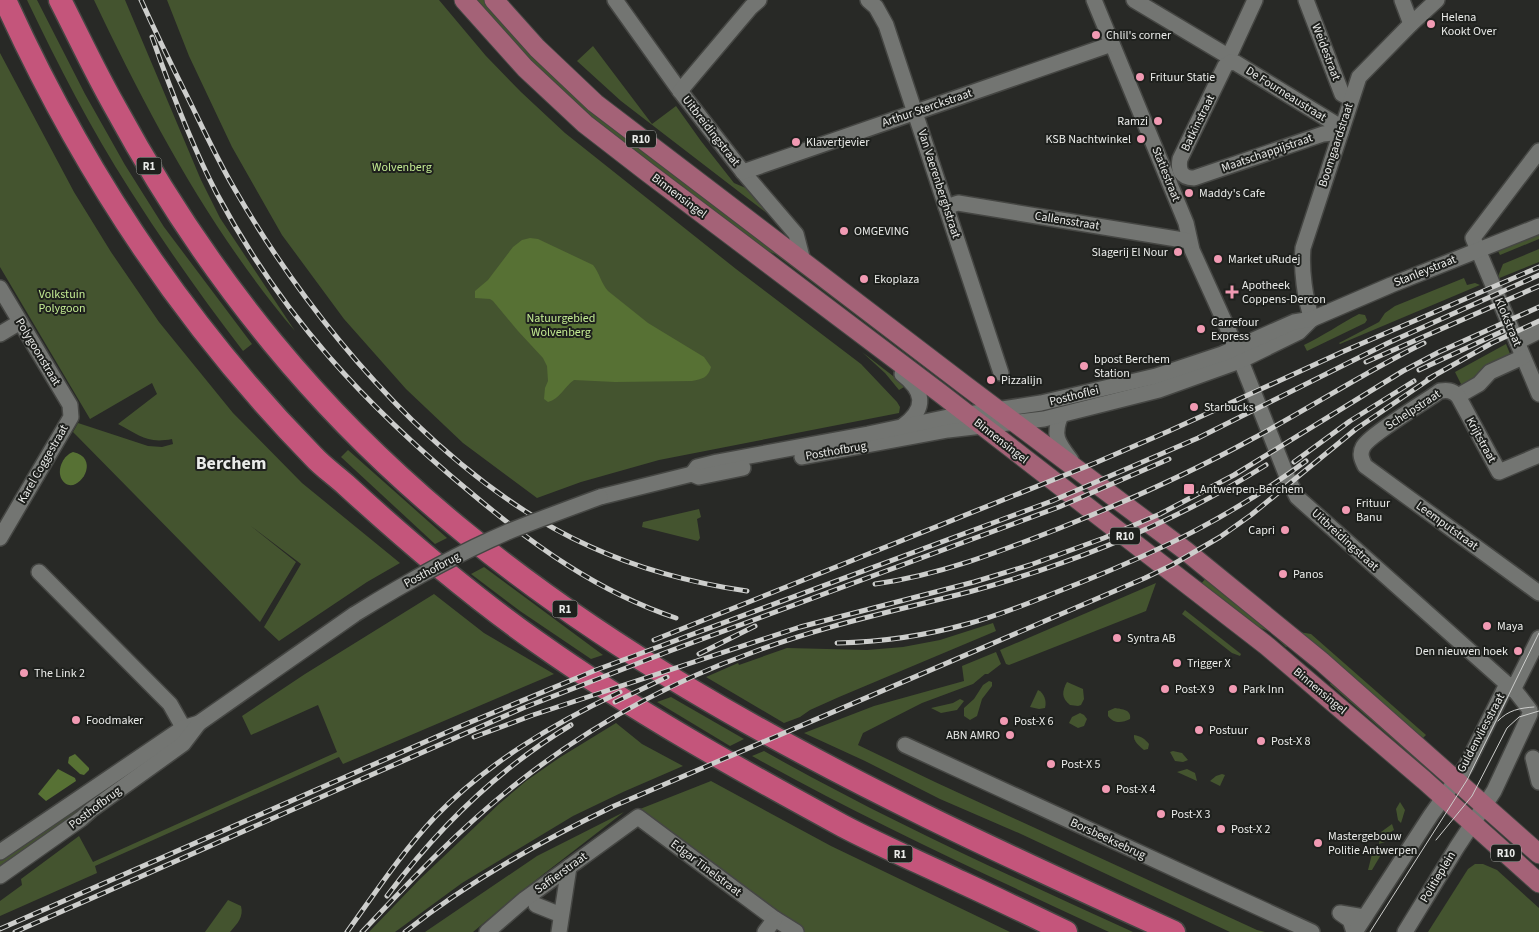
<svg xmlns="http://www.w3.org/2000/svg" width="1539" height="932" font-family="'Source Sans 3',sans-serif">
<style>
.green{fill:#44542f}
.water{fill:#577134}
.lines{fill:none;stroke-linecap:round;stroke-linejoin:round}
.minor-casing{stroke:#454643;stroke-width:18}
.major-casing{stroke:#454643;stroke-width:21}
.highway-casing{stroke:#454643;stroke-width:25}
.minor{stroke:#737572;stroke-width:15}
.major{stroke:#a46277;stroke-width:19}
.highway{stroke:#c4557b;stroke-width:22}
.tram{stroke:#cdcecc;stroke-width:1}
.rail-casing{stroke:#cdcecc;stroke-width:5}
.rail{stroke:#1e201d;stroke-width:3;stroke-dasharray:9;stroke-linecap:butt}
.minor-bridge-casing{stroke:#454643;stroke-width:18;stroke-linecap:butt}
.minor-bridge{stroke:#737572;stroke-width:15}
.poi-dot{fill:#f19ab3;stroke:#1e201d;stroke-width:2}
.labels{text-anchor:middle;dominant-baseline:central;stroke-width:4;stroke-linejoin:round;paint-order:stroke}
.shield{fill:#1e201d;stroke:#adaeac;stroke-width:1}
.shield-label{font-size:11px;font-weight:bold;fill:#eaebe9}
.poi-label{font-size:12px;fill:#eaebe9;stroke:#1e201d;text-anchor:start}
.street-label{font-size:12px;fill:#eaebe9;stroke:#1e201d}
.park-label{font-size:12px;fill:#c4ec93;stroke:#1e201d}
.district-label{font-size:18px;font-weight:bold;fill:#eaebe9;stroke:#1e201d}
</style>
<rect width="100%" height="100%" fill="#282926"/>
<!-- green -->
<g class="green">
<path d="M27 0H37L85 94 125 165 164 227 252 344 243 351C203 299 165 245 130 190 91 129 58 65 27 0Z"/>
<path d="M94 0H125L201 180 220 218 295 331C211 232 149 116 94 0Z"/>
<polygon points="167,0 439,0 486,56 521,92 565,133 736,269 861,364 897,402 900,407 899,413 659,460 581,482 537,498 463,443 406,389 344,319 282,235 232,147 189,56"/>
<polygon points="474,0 484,0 530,52 942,377 940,379 775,254 756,246 610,135 544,76"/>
<polygon points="593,46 652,124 676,106 701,141 734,183 748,189 768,214 621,101 577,61"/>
<path d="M0 53 74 192 111 252 159 322 233 413 302 483 400 563 367 582 279 641 264 627 301 564 251 526 296 562 260 622 73 432 78 423 148 446 162 447 173 444 172 439C147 444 139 435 118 424L157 394 152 383 90 419 0 267Z"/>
<polygon points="1539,232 1539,239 1500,255 1497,249"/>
<polygon points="1539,249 1539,262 1497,279 1503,264"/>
<polygon points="1464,278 1467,285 1475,283 1480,285 1340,344 1339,343 1379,322 1385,313 1395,306"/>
<path d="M1359 314 1365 315 1367 320 1365 323 1307 351 1304 345C1323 336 1340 324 1359 314Z"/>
<polygon points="1506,344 1515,366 1488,380 1490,385 1467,396 1455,372"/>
<polygon points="862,352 902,383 914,394 904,387 899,390 885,373"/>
<polygon points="348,450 447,538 435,544 341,457"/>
<polygon points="699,509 701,517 697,519 700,538 698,541 642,527 643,522"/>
<polygon points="484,567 603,655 591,659 520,611 471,574"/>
<polygon points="1206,578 1290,645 1286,647 1270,632 1252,624 1200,585"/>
<polygon points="1156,583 1146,611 1009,665 1006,664 1000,650"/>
<polygon points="434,594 484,633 554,674 343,764 339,757 95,866 97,873 0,916 0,901 22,885 21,879 79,836 93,862 337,752 318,705 251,735 242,716 305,674"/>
<polygon points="1185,610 1241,654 1240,656 1232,653 1182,614"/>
<polygon points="993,623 996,631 839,697 810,710 800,717 784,723 706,677 738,663 739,665 787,648 867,650 903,647 940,640"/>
<polygon points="1299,632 1311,634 1426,735 1423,738"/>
<polygon points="996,652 1001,664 988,674 985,674 973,684 922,703 863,733 858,745 935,782 1257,930 1265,932 1230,932 1021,834 940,799 865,761 804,733 874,706 964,681 962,666"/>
<polygon points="989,681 992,682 992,686 982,699 977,716 970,720 964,716 964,708 974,699 983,685"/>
<polygon points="1332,681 1432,768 1430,772 1330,684"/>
<path d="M1067 682 1083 689 1084 699 1081 705 1078 706 1070 705C1061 698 1062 691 1067 682Z"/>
<path d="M1038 690C1044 693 1047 701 1045 708L1039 709 1030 707Z"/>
<polygon points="671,697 744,739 730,746 657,702"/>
<polygon points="960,699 964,701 957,710 941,713 931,708 953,703"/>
<path d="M1115 708C1122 709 1132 710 1130 719 1122 723 1114 724 1108 716V711Z"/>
<polygon points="1080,713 1084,715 1087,719 1084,726 1078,728 1069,723 1072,717"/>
<polygon points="616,723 642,744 683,766 623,792 573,816 462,883 395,932 369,932 420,879 499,804 526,781 559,758"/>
<path d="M1134 735C1141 736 1145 739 1149 744L1148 749 1144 750C1139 746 1133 741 1134 735Z"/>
<path d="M764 751C884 819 1008 875 1133 932H1109C989 876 868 821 752 756Z"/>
<polygon points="1173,751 1182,753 1188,760 1183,762 1175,761 1170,752"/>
<polygon points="154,757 84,805 79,811 0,870 0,859 102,788"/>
<polygon points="1187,769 1195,773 1197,781 1177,772"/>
<polygon points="1222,774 1225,775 1220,786 1210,781 1216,776"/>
<polygon points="711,781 831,846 1010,932 788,932 786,922 640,809"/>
<polygon points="1400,802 1405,810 1401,823 1398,820 1396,809"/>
<polygon points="624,812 519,893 473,932 425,932 537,856"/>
<polygon points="1392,824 1394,830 1389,833 1385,842 1379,844 1381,832"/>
<polygon points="1379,851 1382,853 1372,870 1368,870 1372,854"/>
<polygon points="1475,864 1483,864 1497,870 1539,908 1539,932 1428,932 1468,869"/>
<path d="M228 900 241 906C244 917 237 924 230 932H205Z"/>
</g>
<!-- water -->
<g class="water">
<path d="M530 238 538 239 593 265C600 274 601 283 608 291L648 323 704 357 711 367C708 378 702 379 692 381L615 382 574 380C564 387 560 399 548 402L544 399 545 388 548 381 547 366 543 358 518 331 493 301 490 299 475 298V291L488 280 513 247 522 240Z"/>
<path d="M73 452C105 459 73 502 61 478 57 468 64 455 73 452Z"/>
<polygon points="75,754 89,768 89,770 84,775 80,774 68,763 69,757"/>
<polygon points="58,769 75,778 76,781 46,801 38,794"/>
</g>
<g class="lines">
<!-- minor casing -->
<g class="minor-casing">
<g id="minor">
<polyline points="615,0 680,91 743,172 796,234 803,261"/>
<polyline points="868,0 876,7 886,25 1001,373"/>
<polyline points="1094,0 1186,223 1192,250 1231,336 1288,479 1297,497 1516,692 1530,710 1530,714 1494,791 1457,847 1405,932"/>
<polyline points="1134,0 1226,55 1231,52 1255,0"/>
<polyline points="1306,0 1342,94 1351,99"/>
<polyline points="1402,0 1411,24"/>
<polyline points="680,91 751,7 759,0"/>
<path d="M1341 132 1323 134 1194 178C1181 178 1178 170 1180 159L1225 66 1230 62 1236 63 1342 128"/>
<polyline points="1539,151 1473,238 1539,394"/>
<polyline points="743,172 1112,44"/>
<polyline points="946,207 958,203 1189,241"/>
<polyline points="0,288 70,405 71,417 0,538"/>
<path d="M1312 319C1305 300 1301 269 1303 248L1359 77 1411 24 1437 0"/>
<polyline points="0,334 20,322"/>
<polyline points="1517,342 1539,331"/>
<path d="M902 374C924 391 927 408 903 426"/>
<polyline points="1458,396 1479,384 1490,372 1523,357"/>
<path d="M1061 415C1052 436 1058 443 1071 460"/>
<path d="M1539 455 1499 472 1458 396C1452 390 1447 390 1440 391 1425 402 1369 435 1363 447 1359 454 1362 460 1365 466L1539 593"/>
<polyline points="802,457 948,430 1044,419 1159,390 1240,361 1299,332 1312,319"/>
<polyline points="692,474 697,467 717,462 868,434 948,417 1041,403 1156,376 1222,354 1294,322 1312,319 1391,285 1539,226"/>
<polyline points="600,497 692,474 699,477 743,468"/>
<polyline points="39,572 170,704 188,736"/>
<polyline points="1513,690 1539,638"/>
<polyline points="905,745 1312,932"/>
<polyline points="1533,758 1539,782"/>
<polyline points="0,852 171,736 183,728 199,723 355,614"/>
<polyline points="0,876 81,819 91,810 183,744 199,723"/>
<polyline points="536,905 561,915"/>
<polyline points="487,932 525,899 638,817 775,919 796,932"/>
<polyline points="559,932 569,867"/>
<polyline points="765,932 775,919"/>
<polyline points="1354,932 1350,920 1340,913 1364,917"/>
<polyline points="1355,932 1431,815 1466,766 1507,684"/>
</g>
</g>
<!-- major casing -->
<g class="major-casing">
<g id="major">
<polyline points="464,0 525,68 585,124 647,172 940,393 1267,646 1424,780 1539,883"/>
<polyline points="494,0 537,48 595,103 966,386 1186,551 1321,661 1539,854"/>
</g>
</g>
<!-- highway casing -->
<g class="highway-casing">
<g id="highway">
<path d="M5 0C81 168 184 324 313 456 323 467 335 475 346 485 407 541 469 594 537 642 634 711 738 769 843 826 881 846 921 863 961 882 996 898 1031 915 1066 932"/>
<path d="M60 0C78 35 95 72 115 107 160 190 213 270 273 343 506 627 847 783 1174 932"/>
</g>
</g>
<!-- minor -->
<use href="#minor" class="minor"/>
<!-- major -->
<use href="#major" class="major"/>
<!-- highway -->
<use href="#highway" class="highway"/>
<!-- tram -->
<g class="tram">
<path d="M1498 721C1508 710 1520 708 1534 707"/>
<polyline points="1436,840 1472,796 1507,728 1519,717 1539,711"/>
<polyline points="1370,932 1467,780 1539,633"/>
</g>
<!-- rail casing -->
<g class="rail-casing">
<g id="rail">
<path d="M141 0C155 31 170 62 185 92 201 124 216 157 234 188 283 273 342 351 412 420 464 470 522 516 589 546 639 569 692 583 747 591"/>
<path d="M152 37C171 91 191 144 217 194 282 316 365 405 470 492 533 545 598 592 676 618"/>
<polyline points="1366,362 1539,286"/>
<polyline points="1419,370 1503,331"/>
<polyline points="1428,379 1492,343 1539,321"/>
<polyline points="1294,462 1350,421 1414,381"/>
<path d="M875 584C940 575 999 552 1060 528 1125 502 1190 473 1252 439 1310 408 1365 372 1424 343"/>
<polyline points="654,640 1095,463 1169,431 1342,352 1539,267"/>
<path d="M837 643C881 642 924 636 967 624 1005 614 1041 598 1077 584 1162 550 1232 516 1306 461"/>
<polyline points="699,654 755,626"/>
<polyline points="615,702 667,677"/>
<polyline points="474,737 533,715 800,627 974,582 1030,565 1104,538 1160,514 1234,475 1403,371 1439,352 1539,307"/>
<path d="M387 896C438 828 498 769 571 725"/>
<polyline points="0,929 461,726 596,670 1052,501 1198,438 1388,343 1539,275"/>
<polyline points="15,932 523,708 667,652 1059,507 1169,459"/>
<path d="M347 932C375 893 402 852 435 817 487 763 553 724 620 692"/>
<path d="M362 932C412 879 462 826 520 781 589 727 668 683 751 653 824 625 900 610 976 590 1077 562 1177 521 1266 465"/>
<path d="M405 932C469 881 541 841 614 806L1145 578 1172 565 1220 537 1251 515 1356 429 1434 376"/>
</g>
</g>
<!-- rail -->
<use href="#rail" class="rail"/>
<!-- minor-bridge casing -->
<g class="minor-bridge-casing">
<path id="minor-bridge" d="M355 614C405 583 456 554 510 531 540 519 570 508 600 497"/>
</g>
<!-- minor-bridge -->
<use href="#minor-bridge" class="minor-bridge"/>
</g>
<!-- markers -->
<g class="poi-dot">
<circle cx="1431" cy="24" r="5"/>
<circle cx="1096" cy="35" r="5"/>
<circle cx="1140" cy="77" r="5"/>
<circle cx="1158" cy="121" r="5"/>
<circle cx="1141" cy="139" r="5"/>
<circle cx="796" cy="142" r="5"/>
<circle cx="1189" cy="193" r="5"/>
<circle cx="844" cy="231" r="5"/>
<circle cx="1178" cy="252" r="5"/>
<circle cx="1218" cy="259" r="5"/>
<circle cx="864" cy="279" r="5"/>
<path d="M1229.5 284.5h5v5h5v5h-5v5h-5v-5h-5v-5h5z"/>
<circle cx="1201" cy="329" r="5"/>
<circle cx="1084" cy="366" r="5"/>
<circle cx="991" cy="380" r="5"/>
<circle cx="1194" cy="407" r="5"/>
<rect x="1183" y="483" width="12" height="12" rx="2.5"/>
<circle cx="1346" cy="510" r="5"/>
<circle cx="1285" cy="530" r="5"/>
<circle cx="1283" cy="574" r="5"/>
<circle cx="1487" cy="626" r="5"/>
<circle cx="1117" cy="638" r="5"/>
<circle cx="1518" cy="651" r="5"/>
<circle cx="1177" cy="663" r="5"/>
<circle cx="24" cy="673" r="5"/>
<circle cx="1165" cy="689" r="5"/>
<circle cx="1233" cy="689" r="5"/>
<circle cx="76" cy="720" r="5"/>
<circle cx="1004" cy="721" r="5"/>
<circle cx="1199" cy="730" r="5"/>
<circle cx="1010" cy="735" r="5"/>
<circle cx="1261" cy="741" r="5"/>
<circle cx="1051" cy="764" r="5"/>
<circle cx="1106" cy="789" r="5"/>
<circle cx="1161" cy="814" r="5"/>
<circle cx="1221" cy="829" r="5"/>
<circle cx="1318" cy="843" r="5"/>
</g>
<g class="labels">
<!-- shield labels -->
<g class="shield">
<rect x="626" y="130.5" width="30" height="17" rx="4"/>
<rect x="136.5" y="157.5" width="25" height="17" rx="4"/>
<rect x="1110" y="527.5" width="30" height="17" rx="4"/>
<rect x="552.5" y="600.5" width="25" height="17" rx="4"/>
<rect x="1491" y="844.5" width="30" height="17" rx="4"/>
<rect x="887.5" y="845.5" width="25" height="17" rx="4"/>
</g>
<g class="shield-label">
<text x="641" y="139">R10</text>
<text x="149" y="166">R1</text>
<text x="1125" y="536">R10</text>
<text x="565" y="609">R1</text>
<text x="1506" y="853">R10</text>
<text x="900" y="854">R1</text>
</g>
<!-- poi labels -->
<g class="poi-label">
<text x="1441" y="17">Helena<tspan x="1441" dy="14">Kookt Over</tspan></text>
<text x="1106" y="35">Chlil's corner</text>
<text x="1150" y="77">Frituur Statie</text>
<text x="1148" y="121" text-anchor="end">Ramzi</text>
<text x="1131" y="139" text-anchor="end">KSB Nachtwinkel</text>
<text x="806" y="142">Klavertjevier</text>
<text x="1199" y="193">Maddy's Cafe</text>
<text x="854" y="231">OMGEVING</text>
<text x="1168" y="252" text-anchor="end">Slagerij El Nour</text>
<text x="1228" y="259">Market uRudej</text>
<text x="874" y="279">Ekoplaza</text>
<text x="1242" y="285">Apotheek<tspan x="1242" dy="14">Coppens-Dercon</tspan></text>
<text x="1211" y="322">Carrefour<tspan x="1211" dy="14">Express</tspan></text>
<text x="1094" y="359">bpost Berchem<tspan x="1094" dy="14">Station</tspan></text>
<text x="1001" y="380">Pizzalijn</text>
<text x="1204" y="407">Starbucks</text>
<text x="1200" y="489">Antwerpen-Berchem</text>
<text x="1356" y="503">Frituur<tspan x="1356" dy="14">Banu</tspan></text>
<text x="1275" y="530" text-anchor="end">Capri</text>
<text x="1293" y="574">Panos</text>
<text x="1497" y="626">Maya</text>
<text x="1127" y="638">Syntra AB</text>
<text x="1508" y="651" text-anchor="end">Den nieuwen hoek</text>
<text x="1187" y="663">Trigger X</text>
<text x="34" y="673">The Link 2</text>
<text x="1175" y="689">Post-X 9</text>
<text x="1243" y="689">Park Inn</text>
<text x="86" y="720">Foodmaker</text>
<text x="1014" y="721">Post-X 6</text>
<text x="1209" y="730">Postuur</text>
<text x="1000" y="735" text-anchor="end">ABN AMRO</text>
<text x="1271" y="741">Post-X 8</text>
<text x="1061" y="764">Post-X 5</text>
<text x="1116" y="789">Post-X 4</text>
<text x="1171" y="814">Post-X 3</text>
<text x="1231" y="829">Post-X 2</text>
<text x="1328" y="836">Mastergebouw<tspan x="1328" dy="14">Politie Antwerpen</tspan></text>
</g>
<!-- street labels -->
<g class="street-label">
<text transform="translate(1326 52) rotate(69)">Weidestraat</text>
<text transform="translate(1286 94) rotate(32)">De Fourneaustraat</text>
<text transform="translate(927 108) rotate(-19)">Arthur Sterckstraat</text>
<text transform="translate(1198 123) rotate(-64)">Batkinstraat</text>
<text transform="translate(711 131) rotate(52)">Uitbreidingstraat</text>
<text transform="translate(1336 145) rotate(-72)">Boomgaardstraat</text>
<text transform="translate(1267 153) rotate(-19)">Maatschappijstraat</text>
<text transform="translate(1166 174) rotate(68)">Statiestraat</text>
<text transform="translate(939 184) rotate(72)">Van Vaerenberghstraat</text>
<text transform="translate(679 196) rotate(37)">Binnensingel</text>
<text transform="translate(1067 221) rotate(9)">Callensstraat</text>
<text transform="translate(1425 271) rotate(-22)">Stanleystraat</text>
<text transform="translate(1508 322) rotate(67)">Klokstraat</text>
<text transform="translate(38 352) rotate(59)">Polygoonstraat</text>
<text transform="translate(1074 396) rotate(-14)">Posthoflei</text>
<text transform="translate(1413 410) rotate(-33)">Schelpstraat</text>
<text transform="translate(1481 440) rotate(61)">Krijtstraat</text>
<text transform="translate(1001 441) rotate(38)">Binnensingel</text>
<text transform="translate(836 451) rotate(-10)">Posthofbrug</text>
<text transform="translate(43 464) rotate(-60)">Karel Coggestraat</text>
<text transform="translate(1447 526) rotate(36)">Leemputstraat</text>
<text transform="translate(1345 540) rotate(42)">Uitbreidingstraat</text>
<text transform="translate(432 570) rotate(-28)">Posthofbrug</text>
<text transform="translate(1320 691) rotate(40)">Binnensingel</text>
<text transform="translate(1481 733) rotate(-62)">Guldenvliesstraat</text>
<text transform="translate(95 808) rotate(-37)">Posthofbrug</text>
<text transform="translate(1108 839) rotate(25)">Borsbeeksebrug</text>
<text transform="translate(706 868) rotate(37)">Edgar Tinelstraat</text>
<text transform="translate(561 873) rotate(-36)">Saffierstraat</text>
<text transform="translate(1438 877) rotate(-59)">Politieplein</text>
</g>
<!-- park labels -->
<g class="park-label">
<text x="402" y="167">Wolvenberg</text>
<text x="62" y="294">Volkstuin<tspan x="62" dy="14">Polygoon</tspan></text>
<text x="561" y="318">Natuurgebied<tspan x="561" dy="14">Wolvenberg</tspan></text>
</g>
<!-- district labels -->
<g class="district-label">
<text x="231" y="463">Berchem</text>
</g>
</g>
</svg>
